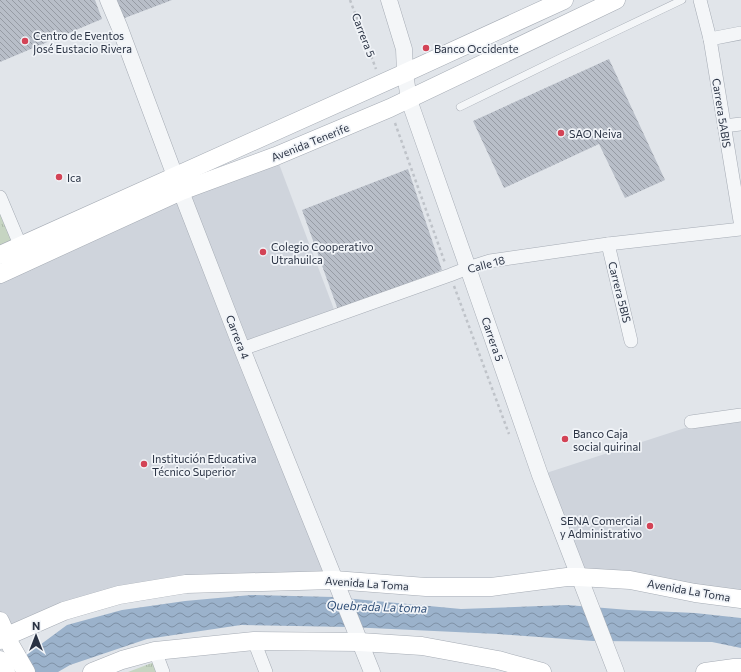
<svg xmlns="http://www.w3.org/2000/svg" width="741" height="672" font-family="Commissioner,sans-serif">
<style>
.built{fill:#cfd4dc}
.park{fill:url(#park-tufts)}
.water{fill:url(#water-waves)}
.building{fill:url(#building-back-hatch)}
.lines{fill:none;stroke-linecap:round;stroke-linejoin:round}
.service-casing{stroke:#a6acb5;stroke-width:8}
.minor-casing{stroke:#a6acb5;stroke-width:14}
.tertiary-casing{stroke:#a6acb5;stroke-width:17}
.secondary-casing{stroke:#a6acb5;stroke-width:19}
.path{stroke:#bfc3c9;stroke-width:2.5;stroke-dasharray:3 3;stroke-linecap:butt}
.service{stroke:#f4f6f8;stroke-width:7}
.minor{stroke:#f4f6f8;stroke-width:13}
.tertiary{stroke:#f4f6f8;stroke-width:16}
.secondary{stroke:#fff;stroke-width:18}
.poi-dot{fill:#d34356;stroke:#f1f4f8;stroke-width:1.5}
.labels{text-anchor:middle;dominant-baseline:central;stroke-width:3.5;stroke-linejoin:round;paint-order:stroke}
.poi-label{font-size:11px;fill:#293243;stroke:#f1f4f8;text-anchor:start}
.street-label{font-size:11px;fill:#293243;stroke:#f1f4f8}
.water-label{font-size:12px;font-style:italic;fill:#315078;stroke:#f1f4f8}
</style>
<defs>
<pattern id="park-tufts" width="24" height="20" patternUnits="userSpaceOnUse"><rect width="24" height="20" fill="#c6d5c2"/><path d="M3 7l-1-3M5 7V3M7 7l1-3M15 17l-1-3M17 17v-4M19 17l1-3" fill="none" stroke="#aab7a8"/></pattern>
<pattern id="water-waves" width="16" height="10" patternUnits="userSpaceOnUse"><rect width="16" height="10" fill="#9bb2cb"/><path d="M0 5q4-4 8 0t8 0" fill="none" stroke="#7e91a6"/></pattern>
<pattern id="building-back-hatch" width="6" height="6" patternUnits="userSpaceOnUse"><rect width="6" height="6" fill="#b8bec8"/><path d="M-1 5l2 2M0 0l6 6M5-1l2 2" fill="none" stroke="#969ba4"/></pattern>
</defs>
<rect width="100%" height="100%" fill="#e1e5ea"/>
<!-- built -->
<g class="built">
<polygon points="276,156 335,312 247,344 190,192"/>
<polygon points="181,191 334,580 119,595 12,638 0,613 0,274"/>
<polygon points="741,421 741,599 579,577 540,475 685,428"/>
</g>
<!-- park -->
<g class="park">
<polygon points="0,197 21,247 0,255"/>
<polygon points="157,661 161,672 128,672"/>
</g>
<!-- water -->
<polygon class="water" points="251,595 333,597 461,609 567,605 629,610 695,613 741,618 741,648 712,642 593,641 498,634 349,627 241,625 147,639 70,665 58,672 0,672 25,656 67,625 122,610 185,601"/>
<!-- building -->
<g class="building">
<polygon points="0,0 95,0 102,19 0,62"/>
<polygon points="115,0 172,0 122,19"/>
<polygon points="609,59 665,180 625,198 599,144 504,188 473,121"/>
<polygon points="408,169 442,270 338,310 302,210"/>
</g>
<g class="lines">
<!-- service casing -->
<g class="service-casing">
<polyline id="service" points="460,107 560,58 682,0"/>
</g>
<!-- minor casing -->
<g class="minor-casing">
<g id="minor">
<polyline points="700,0 710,39 741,227"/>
<polyline points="710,39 741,33"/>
<polyline points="724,126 741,124"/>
<polyline points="0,197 21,247"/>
<polyline points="608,244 631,341"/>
<polyline points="242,349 450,275 468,268 490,261 608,244 741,229"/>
<polyline points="691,422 741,415"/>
<polyline points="254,641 266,672"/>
<polyline points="155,651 163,672"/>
</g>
</g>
<!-- tertiary casing -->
<g class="tertiary-casing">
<g id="tertiary">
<polyline points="108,0 119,26 175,176 242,349 372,672"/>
<polyline points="389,0 404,49 405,73 409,100 468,268 540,475 616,672"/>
</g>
</g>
<!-- secondary casing -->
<g class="secondary-casing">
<g id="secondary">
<polyline points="0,255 405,73 564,0"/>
<polyline points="0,274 181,191 276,156 390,108 616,0"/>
<polyline points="0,621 11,646 26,672"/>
<polyline points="0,640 7,636 64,611 119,595 186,584 334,580 426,587 491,587 567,577 579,577 630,580 695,593 741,599"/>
<polyline points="0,660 6,672"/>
<polyline points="92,672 122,660 155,651 254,641 360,642 422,646 498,660 542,672"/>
<polyline points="705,672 734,668 741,668"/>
</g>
</g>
<!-- path -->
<g class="path">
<polyline points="350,0 376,69"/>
<polyline points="395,123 445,263"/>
<polyline points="454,286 509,434"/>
</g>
<!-- service -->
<use href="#service" class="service"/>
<!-- minor -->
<use href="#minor" class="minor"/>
<!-- tertiary -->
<use href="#tertiary" class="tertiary"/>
<!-- secondary -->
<use href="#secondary" class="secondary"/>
</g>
<!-- markers -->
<g class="poi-dot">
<circle cx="25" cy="41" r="4"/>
<circle cx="426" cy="48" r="4"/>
<circle cx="561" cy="133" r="4"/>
<circle cx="59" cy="177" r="4"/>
<circle cx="263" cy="252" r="4"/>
<circle cx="565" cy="439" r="4"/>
<circle cx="144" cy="464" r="4"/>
<circle cx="650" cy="526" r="4"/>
</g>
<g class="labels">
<!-- poi labels -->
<g class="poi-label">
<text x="33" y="35">Centro de Eventos<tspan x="33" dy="13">José Eustacio Rivera</tspan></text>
<text x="434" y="48">Banco Occidente</text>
<text x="569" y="133">SAO Neiva</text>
<text x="67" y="177">Ica</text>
<text x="271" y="246">Colegio Cooperativo<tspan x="271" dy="13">Utrahuilca</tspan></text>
<text x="573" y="433">Banco Caja<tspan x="573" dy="13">social quirinal</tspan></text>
<text x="152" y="458">Institución Educativa<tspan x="152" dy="13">Técnico Superior</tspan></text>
<text x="642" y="520" text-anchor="end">SENA Comercial<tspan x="642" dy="13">y Administrativo</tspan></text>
</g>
<!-- street labels -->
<g class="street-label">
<text transform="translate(364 35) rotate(69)">Carrera 5</text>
<text transform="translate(722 113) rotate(81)">Carrera 5ABIS</text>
<text transform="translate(310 142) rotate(-22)">Avenida Tenerife</text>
<text transform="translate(486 264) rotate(-15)">Calle 18</text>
<text transform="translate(620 292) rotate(76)">Carrera 5BIS</text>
<text transform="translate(238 337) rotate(69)">Carrera 4</text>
<text transform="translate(493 339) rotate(71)">Carrera 5</text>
<text transform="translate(367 583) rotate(4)">Avenida La Toma</text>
<text transform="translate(689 590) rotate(10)">Avenida La Toma</text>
</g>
<!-- water labels -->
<g class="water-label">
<text transform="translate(377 606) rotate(2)">Quebrada La toma</text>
</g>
</g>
<!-- north arrow -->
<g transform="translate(36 636)" stroke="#f1f4f8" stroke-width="3" paint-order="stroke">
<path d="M0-3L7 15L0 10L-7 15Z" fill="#293243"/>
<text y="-6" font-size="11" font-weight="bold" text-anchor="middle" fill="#293243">N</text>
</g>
</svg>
